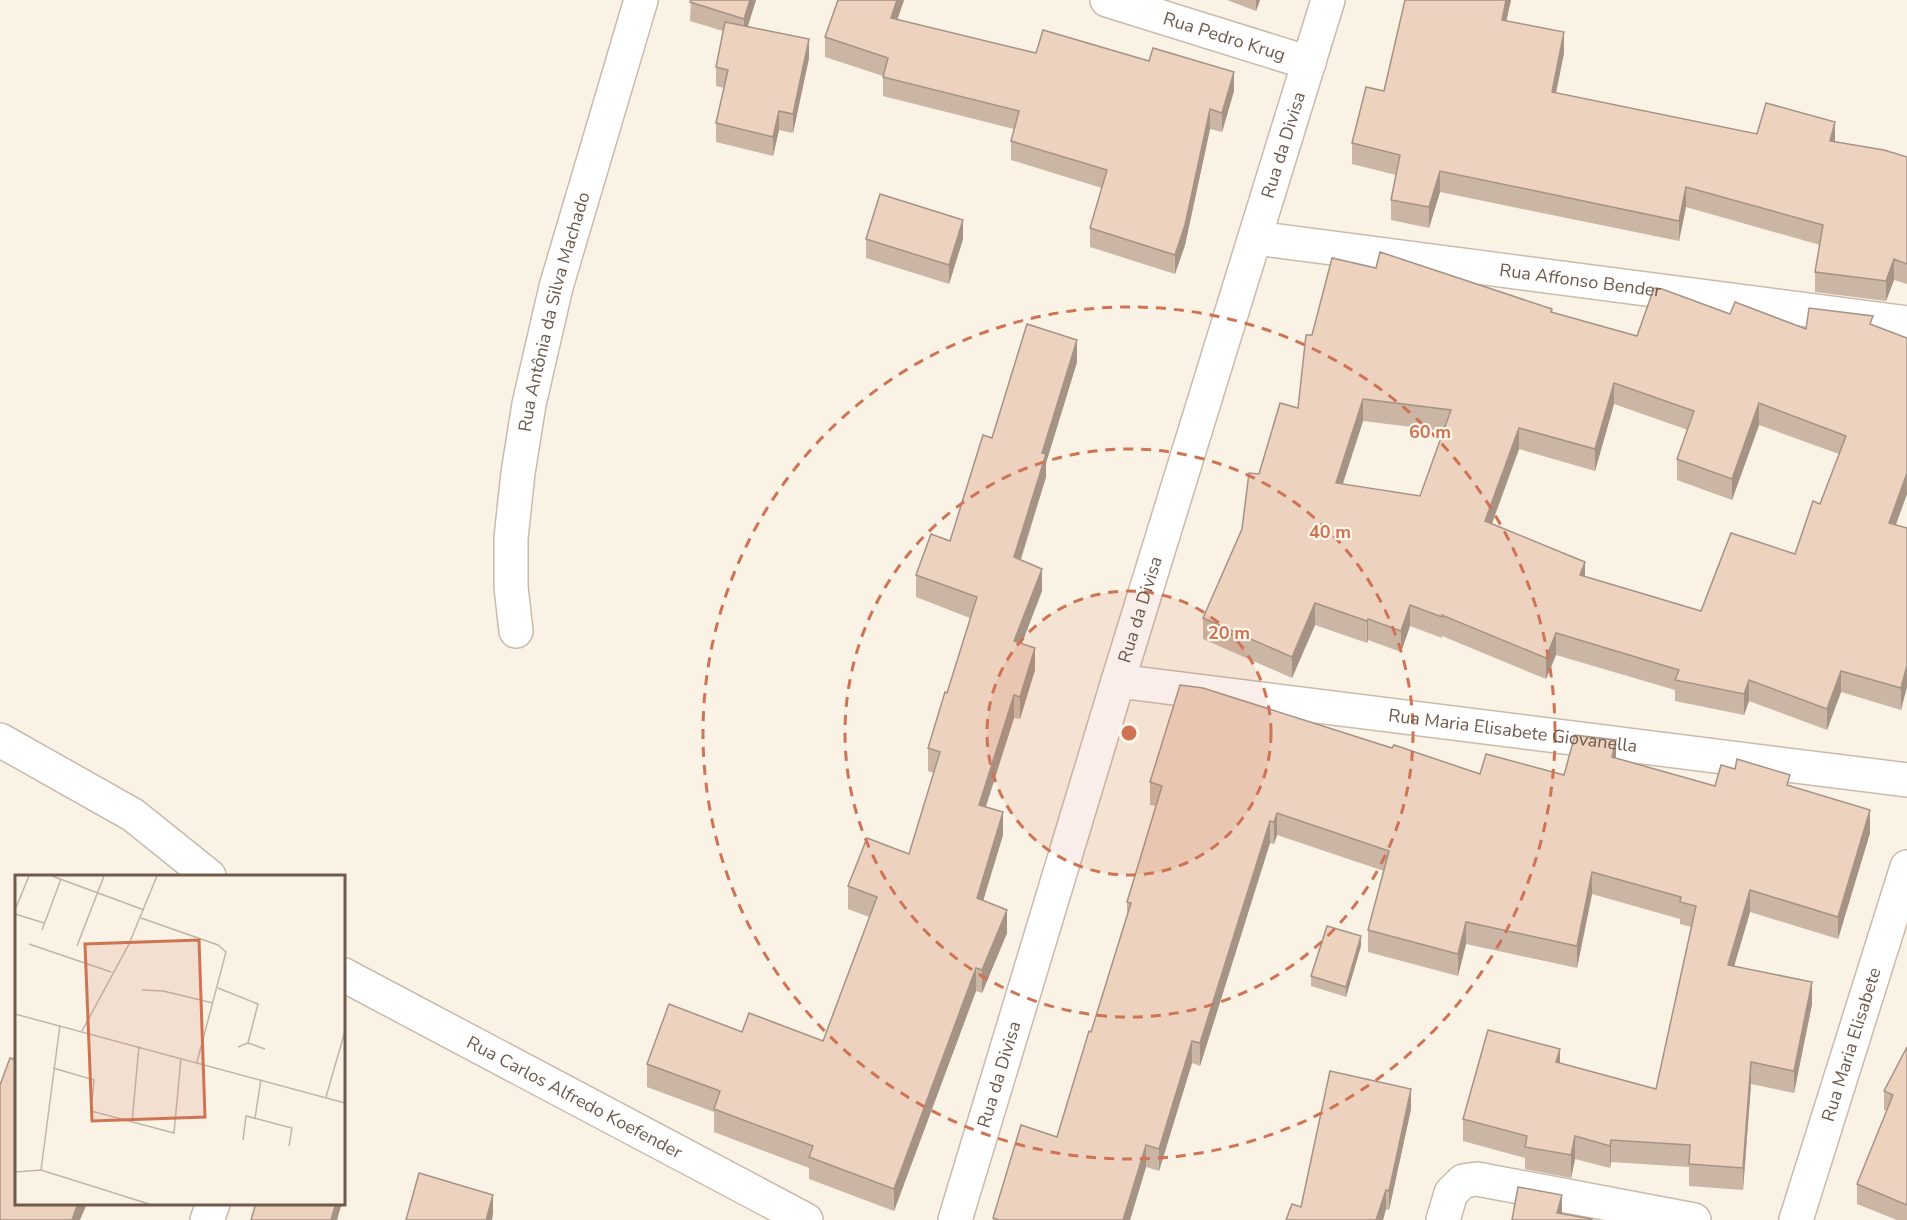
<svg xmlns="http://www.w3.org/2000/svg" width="1907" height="1220" font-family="'Nunito Sans',sans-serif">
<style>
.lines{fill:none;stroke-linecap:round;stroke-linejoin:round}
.minor-casing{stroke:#c9baac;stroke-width:36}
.tertiary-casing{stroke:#c9baac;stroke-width:36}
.minor{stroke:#fff;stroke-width:33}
.tertiary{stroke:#fff;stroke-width:33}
.wall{fill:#cbb5a4;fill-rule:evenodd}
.shaded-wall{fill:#a59386}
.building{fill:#ecd2bf;stroke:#a59386;stroke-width:1.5;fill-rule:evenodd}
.ring{fill:none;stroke:#ce7454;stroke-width:3;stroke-dasharray:10 8}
.labels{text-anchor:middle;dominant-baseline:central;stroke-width:4.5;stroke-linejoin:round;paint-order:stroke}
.street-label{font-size:18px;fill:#6f5a4c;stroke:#fdf6ea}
.inset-road{fill:none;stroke:#c2b5a7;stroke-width:1.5}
.view{fill:#ce7454;fill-opacity:0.15;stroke:#ce7454;stroke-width:3}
.inset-edge{fill:none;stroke:#6f5a4c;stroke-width:3}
.centre{fill:#ce7454;stroke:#fdf6ea;stroke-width:3}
.ring-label{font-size:18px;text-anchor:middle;font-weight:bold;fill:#ce7454;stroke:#fdf6ea;stroke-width:4.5;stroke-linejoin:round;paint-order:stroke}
</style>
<rect width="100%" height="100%" fill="#faf2e4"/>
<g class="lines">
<!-- minor casing -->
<g class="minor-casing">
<g id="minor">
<path id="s1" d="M1107 0 1309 63"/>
<path id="s2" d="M1255 238 1907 323"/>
<path id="s3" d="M516 631 511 587V538L518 473 529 404 556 287 641 0"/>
<path id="s4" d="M1118 681 1907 780"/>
<polyline points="0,740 133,815 209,876"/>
<path id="s5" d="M344 975 806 1220"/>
<polyline points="207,1220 213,1204"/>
<polyline points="1443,1220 1451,1193 1463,1181 1477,1179 1694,1220"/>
<path id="s6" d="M1796 1220 1907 867"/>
</g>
</g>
<!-- tertiary casing -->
<g class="tertiary-casing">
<g id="tertiary">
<path id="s7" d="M955 1220 1118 681 1328 0"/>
</g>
</g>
<!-- minor -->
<use href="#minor" class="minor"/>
<!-- tertiary -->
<use href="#tertiary" class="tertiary"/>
</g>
<!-- wall -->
<g class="wall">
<polygon points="691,0 756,0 748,26 809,58 793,133 779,130 773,156 716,142 716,123 724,88 716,86 716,67 723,31 690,21"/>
<polygon points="838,0 904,0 897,20 1036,53 1234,91 1222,132 1210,129 1185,245 1175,274 1090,247 1090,228 1102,188 1011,160 1011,141 1014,129 883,96 883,76 825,57 825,37"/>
<polygon points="1227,0 1260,0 1256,11"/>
<polygon points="1511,0 1506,21 1564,53 1556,93 1757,134 1835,141 1907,157 1907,284 1894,280 1886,301 1815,292 1815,272 1820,245 1686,207 1679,241 1440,192 1429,228 1391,220 1391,200 1396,175 1352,164 1352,143 1384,91"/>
<polygon points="866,239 963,239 949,284 866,258"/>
<path d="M1552 312 1637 336 1730 314 1806 329 1873 326 1896 525 1907 528 1901 710 1841 692 1827 730 1749 701 1744 715 1675 701V690L1556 655 1546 679 1442 636V638L1410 626 1401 652 1368 640 1367 643 1315 625 1292 678 1203 639V618L1242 529 1259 474 1298 408 1312 335ZM1614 404 1688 430 1677 459V480L1732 500 1759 425 1839 454 1820 504 1795 554 1701 611 1585 577 1492 524 1519 449 1595 471ZM1363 421 1444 431 1420 496 1343 484Z"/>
<polygon points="1077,362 1046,463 1046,477 1021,560 1042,591 1022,643 1035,670 1020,719 1014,718 986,807 1003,835 983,901 1007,933 982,993 976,991 894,1211 809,1179 809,1168 714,1132 714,1112 647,1087 647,1064 742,1032 823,1041 869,917 848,909 848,886 909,854 934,773 928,771 928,748 947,693 970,618 916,597 916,575 950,541 992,438"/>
<polygon points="1392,748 1480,774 1564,775 1616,758 1715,786 1790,786 1870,833 1838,939 1750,912 1734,966 1812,1004 1794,1093 1751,1084 1743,1190 1689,1186 1689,1167 1611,1162 1610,1168 1575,1159 1571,1178 1525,1169 1525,1158 1463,1141 1463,1119 1560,1063 1656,1089 1691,927 1680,924 1680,919 1592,894 1577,968 1466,944 1458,976 1368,952 1368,930 1384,871 1277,835 1274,844 1270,843 1200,1066 1192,1063 1159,1171 1146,1167 1130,1220 993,1220 993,1218 1057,1137 1127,918 1127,902 1156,806 1150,805 1150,782"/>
<polygon points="1361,946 1346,997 1311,986 1311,976"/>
<polygon points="1907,1047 1907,1220 1897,1220 1857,1204 1857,1184 1887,1111 1884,1110 1884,1091"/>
<polygon points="1411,1109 1389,1210 1386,1209 1383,1220 1286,1220"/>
</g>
<!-- shaded-wall -->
<g class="shaded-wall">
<polygon points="750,0 756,0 744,38 744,19"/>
<polygon points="897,0 904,0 891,38 891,18"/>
<polygon points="1256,0 1260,0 1256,11"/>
<polygon points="1506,0 1511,0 1502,40 1502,20"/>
<polygon points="1564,32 1564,53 1552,112 1552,92"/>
<polygon points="809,39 809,58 793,133 793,114"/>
<polygon points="1234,72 1234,91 1222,132 1222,113"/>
<polygon points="1210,109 1210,129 1185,245 1175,274 1175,255"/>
<polygon points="779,111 779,130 773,156 773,137"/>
<polygon points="1835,122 1835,143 1830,141"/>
<polygon points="1440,171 1440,192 1429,228 1429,207"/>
<polygon points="1686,187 1686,207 1679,241 1679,221"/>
<polygon points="963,220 963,239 949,284 949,265"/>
<polygon points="1894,259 1894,280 1886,301 1886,281"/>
<polygon points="1077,340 1077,362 1046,463 1046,477 1014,580 1014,557 1042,453"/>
<polygon points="1614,383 1614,404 1595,471 1595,449"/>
<polygon points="1363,399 1363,421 1336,504 1336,483"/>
<polygon points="1759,403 1759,425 1732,500 1732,479"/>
<polygon points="1519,428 1519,449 1485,542 1485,521"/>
<polygon points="1907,473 1907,494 1889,544 1889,523"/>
<polygon points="1585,562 1585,583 1580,575"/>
<polygon points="1042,569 1042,591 1014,664 1014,641"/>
<polygon points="1315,603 1315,625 1292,678 1292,657"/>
<polygon points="1410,605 1410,626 1401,652 1401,631"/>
<polygon points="1368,619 1368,640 1367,643 1367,621"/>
<polygon points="1556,633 1556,655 1546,679 1546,658"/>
<polygon points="1035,648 1035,670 1020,719 1020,697"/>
<polygon points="1907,665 1907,687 1901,710 1901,688"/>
<polygon points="1841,671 1841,692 1827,730 1827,709"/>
<polygon points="1749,680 1749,701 1744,715 1744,694"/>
<polygon points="1014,695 1014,718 979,827 979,805"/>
<polygon points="1616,740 1616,762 1612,757"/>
<polygon points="1870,810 1870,833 1838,939 1838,917"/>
<polygon points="1003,812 1003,835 977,921 977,898"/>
<polygon points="1277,813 1277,835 1274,844 1274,822"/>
<polygon points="1270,821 1270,843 1200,1066 1200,1043"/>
<polygon points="1592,872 1592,894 1577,968 1577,946"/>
<polygon points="1750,890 1750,912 1728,987 1728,965"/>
<polygon points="1007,910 1007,933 982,993 982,970"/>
<polygon points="1466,922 1466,944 1458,976 1458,954"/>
<polygon points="1361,936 1361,946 1346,997 1346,987"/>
<polygon points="976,968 976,991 894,1211 894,1189"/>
<polygon points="1812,982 1812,1004 1794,1093 1794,1071"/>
<polygon points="1192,1041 1192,1063 1159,1171 1159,1149"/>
<polygon points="1560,1049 1560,1071 1556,1062"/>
<polygon points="1751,1062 1751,1084 1743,1190 1743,1168"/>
<polygon points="1411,1089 1411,1109 1389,1210 1389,1191"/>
<polygon points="1575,1136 1575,1159 1571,1178 1571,1155"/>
<polygon points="1611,1140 1611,1162 1610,1168 1610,1146"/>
<polygon points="1146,1145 1146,1167 1130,1220 1123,1220"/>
<polygon points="1386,1190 1386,1209 1383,1220 1376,1220"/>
<polygon points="493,1195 493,1214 492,1220 486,1220"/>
<polygon points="1562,1195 1562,1214 1557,1213"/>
<polygon points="78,1203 86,1203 86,1206 80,1220 72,1220"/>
<polygon points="336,1203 342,1203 337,1220 331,1220"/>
</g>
<!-- building -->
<g class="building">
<polygon points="691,0 750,0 744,19 690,2"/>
<polygon points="838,0 897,0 891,18 1036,53 1043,30 1149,61 1153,48 1234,72 1222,113 1210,109 1185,225 1175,255 1090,228 1107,170 1011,141 1019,111 883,77 888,58 825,37"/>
<polygon points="1405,0 1506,0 1502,20 1564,32 1552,92 1757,134 1766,103 1835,122 1830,141 1884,150 1907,157 1907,264 1894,259 1886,281 1815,272 1823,225 1686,187 1679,221 1440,171 1429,207 1391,200 1400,155 1352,143 1366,87 1384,91"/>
<polygon points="725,22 809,39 793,114 779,111 773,137 716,123 728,70 716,67"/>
<polygon points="880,194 963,220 949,265 866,239"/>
<path d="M1380 252 1552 309 1551 312 1637 336 1654 288 1662 289 1730 314 1735 302 1806 329 1809 308 1873 316 1870 324 1907 338V473L1889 523 1907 528V665L1901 688 1841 671 1827 709 1749 680 1744 694 1675 680 1679 670 1556 633 1546 658 1442 615V617L1410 605 1401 631 1368 619 1367 621 1315 603 1292 657 1203 618 1242 529 1249 473 1259 474 1280 403 1298 408 1306 335H1312L1332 258 1376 268ZM1614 383 1694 411 1677 459 1732 479 1759 403 1846 436 1820 504 1813 501 1795 554 1731 533 1701 611 1580 575 1585 562 1485 521 1519 428 1595 449ZM1363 399 1451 410 1420 496 1336 483Z"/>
<polygon points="1027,324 1077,340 1042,453 1046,454 1014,557 1042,569 1014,641 1035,648 1020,697 1014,695 979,805 1003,812 977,898 1007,910 982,970 976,968 894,1189 809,1157 813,1146 714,1109 720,1091 647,1064 669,1004 742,1032 749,1013 823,1041 877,897 848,886 867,838 909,854 940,752 928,748 945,692 947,693 977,597 916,575 931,534 950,541 983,435 992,438"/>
<polygon points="1180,685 1203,688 1392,748 1394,745 1480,774 1486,754 1564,775 1575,735 1616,740 1612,757 1715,786 1721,765 1735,769 1737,759 1790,775 1787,785 1870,810 1838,917 1750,890 1728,965 1812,982 1794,1071 1751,1062 1743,1168 1689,1164 1690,1145 1611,1140 1610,1146 1575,1136 1571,1155 1525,1147 1527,1136 1463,1119 1488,1030 1560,1049 1556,1062 1656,1089 1696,906 1680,902 1681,897 1592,872 1577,946 1466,922 1458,954 1368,930 1389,851 1277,813 1274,822 1270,821 1200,1043 1192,1041 1159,1149 1146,1145 1123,1220 999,1220 993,1218 1021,1125 1057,1137 1089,1031 1091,1032 1131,903 1127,902 1162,786 1150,782"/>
<polygon points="1327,926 1361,936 1346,987 1311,976"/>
<polygon points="1907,1047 1907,1205 1857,1184 1893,1095 1884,1091"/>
<polygon points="10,1058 16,1060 16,1203 78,1203 72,1220 0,1220 0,1085"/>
<polygon points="1330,1071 1411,1089 1389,1191 1386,1190 1376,1220 1286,1220 1292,1204 1301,1207"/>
<polygon points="419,1173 493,1195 486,1220 406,1220"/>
<polygon points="1518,1187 1562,1195 1557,1213 1592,1219 1591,1220 1512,1220"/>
<polygon points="256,1203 336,1203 331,1220 251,1220"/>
</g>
<!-- distance rings -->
<circle cx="1129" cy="733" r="142" fill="#ce7454" fill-opacity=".12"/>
<g class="ring">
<circle cx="1129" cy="733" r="142"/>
<circle cx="1129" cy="733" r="284"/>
<circle cx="1129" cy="733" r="426"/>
</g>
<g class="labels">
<!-- street labels -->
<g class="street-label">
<text stroke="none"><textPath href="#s1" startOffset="123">Rua Pedro Krug</textPath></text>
<text stroke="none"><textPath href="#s7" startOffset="1124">Rua da Divisa</textPath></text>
<text stroke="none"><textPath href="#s2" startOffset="328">Rua Affonso Bender</textPath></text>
<text stroke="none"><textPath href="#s3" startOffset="324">Rua Antônia da Silva Machado</textPath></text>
<text stroke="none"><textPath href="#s7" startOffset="638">Rua da Divisa</textPath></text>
<text stroke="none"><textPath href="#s4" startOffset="398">Rua Maria Elisabete Giovanella</textPath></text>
<text stroke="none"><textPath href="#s6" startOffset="184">Rua Maria Elisabete</textPath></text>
<text stroke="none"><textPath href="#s7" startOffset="152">Rua da Divisa</textPath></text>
<text stroke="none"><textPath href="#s5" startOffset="261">Rua Carlos Alfredo Koefender</textPath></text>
</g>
</g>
<!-- overview -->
<g transform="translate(15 875)">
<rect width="330" height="330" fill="#faf2e4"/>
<path class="inset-road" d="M37 1 129 35M0 35 14 1M0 39 29 48M126 43 203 70 211 77 182 187M27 55 46 4M14 69 96 97M62 71 89 1M203 113 243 129 233 168 223 172M127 115 148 116 198 128M0 139 330 228M67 156 114 69 142 1M233 168 250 174M38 193 79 205 76 236 159 258 166 183M311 222 330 156M240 243 246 204M117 247 124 171M228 265 231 241 277 253 274 271M26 295 45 150M0 297 26 295 134 329"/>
<path class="view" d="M184 65 190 242 77 246 70 69Z"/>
<rect width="330" height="330" class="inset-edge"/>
</g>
<circle cx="1129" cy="733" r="9" class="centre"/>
<g class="ring-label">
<text x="1430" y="438">60 m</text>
<text x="1330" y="538">40 m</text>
<text x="1229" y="639">20 m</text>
</g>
</svg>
